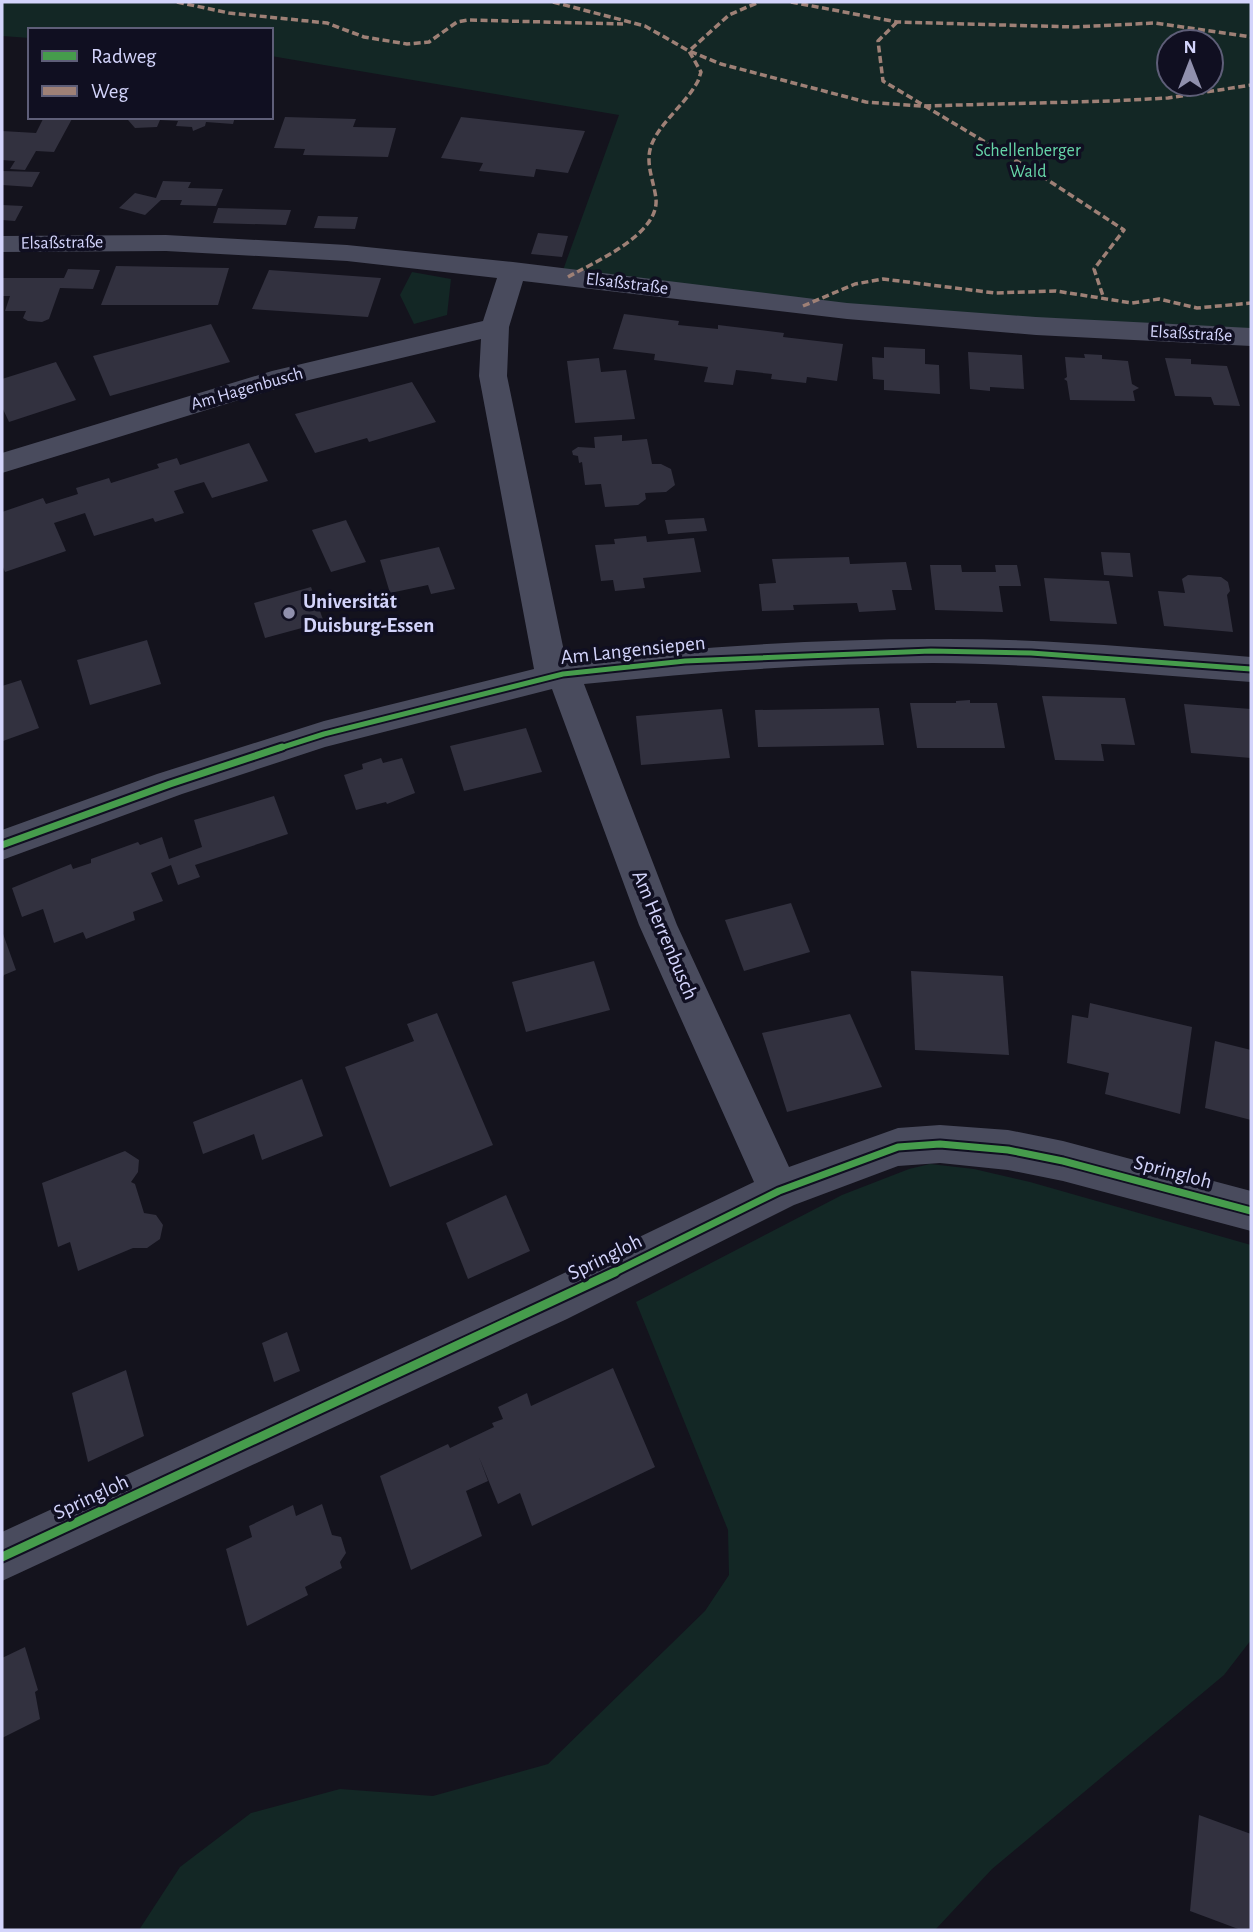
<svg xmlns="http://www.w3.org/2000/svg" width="1253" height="1932" font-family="'Alegreya Sans',sans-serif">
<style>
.green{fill:#132725;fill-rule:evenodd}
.building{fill:#32313f}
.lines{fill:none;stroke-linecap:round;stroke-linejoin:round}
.minor{fill:#494b5d;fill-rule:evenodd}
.quiet{stroke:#9e8076;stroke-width:3.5;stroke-dasharray:7 3.5;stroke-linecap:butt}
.cycleway-far2-casing{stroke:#100f21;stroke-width:9}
.cycleway-far1-casing{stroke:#100f21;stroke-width:11}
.cycleway-casing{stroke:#100f21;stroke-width:13}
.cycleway-far2{stroke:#469c4c;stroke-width:5}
.cycleway-far1{stroke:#469c4c;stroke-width:7}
.cycleway{stroke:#469c4c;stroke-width:9}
.poi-dot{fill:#9090ad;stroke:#100f21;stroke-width:2.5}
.labels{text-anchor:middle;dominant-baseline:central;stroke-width:7;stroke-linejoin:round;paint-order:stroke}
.far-park-label{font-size:18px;fill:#66d5a8;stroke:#100f21}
.far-street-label{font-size:18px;fill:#d3d4fb;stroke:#100f21}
.poi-label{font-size:21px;font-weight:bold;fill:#d3d4fb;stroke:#100f21;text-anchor:start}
.street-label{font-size:21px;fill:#d3d4fb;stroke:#100f21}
</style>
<rect width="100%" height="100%" fill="#14131d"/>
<!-- green -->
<g class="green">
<path d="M2 2H1251V333L1035 322 847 307 562 273 619 115 271 56V30H30V38L2 36ZM1169 42H1211V84H1169Z"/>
<polygon points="412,272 451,279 447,315 414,324 400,295"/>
<polygon points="930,1164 974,1169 1030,1182 1251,1245 1251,1640 1224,1675 992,1869 935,1930 139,1930 180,1867 251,1813 340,1789 433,1796 548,1764 705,1611 729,1575 728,1530 636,1302 842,1195 909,1169"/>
</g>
<!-- building -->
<g class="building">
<polygon points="44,117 73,117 54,152 36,151 25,170 10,169 15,161 2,160 2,131 36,133"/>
<polygon points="120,117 235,117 233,124 206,122 205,126 193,131 192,127 176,126 178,121 160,120 157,127 135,128 128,120"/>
<polygon points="285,117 356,119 353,127 396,128 388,157 303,155 305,149 274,148"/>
<polygon points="461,117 585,131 568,173 536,169 534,177 479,171 483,163 441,158"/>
<polygon points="2,171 40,172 32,187 2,185"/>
<polygon points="163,181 191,182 188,188 223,189 216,206 180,205 182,200 161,200 145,215 119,208 135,193 156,198"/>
<polygon points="2,205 23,206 15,221 2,220"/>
<polygon points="218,208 291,210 286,225 213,223"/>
<polygon points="318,216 358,217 355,229 314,228"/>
<polygon points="538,233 568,236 562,257 531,254"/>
<polygon points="116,266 229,268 218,305 101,305"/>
<polygon points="68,269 100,270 93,289 60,288 49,319 42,322 28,321 23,318 26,311 5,311 10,296 2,296 2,278 64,278"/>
<polygon points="269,270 381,278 368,317 252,309"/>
<polygon points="624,314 679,321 678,325 718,329 718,325 784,333 783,337 843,344 837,381 807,377 806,383 771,379 772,374 736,370 733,385 704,382 708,367 654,360 655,354 613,349"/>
<polygon points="211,324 230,362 110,396 93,356"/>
<polygon points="884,347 925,349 925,364 939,365 940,394 884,390 884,380 873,379 872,357 884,358"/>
<polygon points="968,352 1022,355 1024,389 990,387 990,391 970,389"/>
<polygon points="1084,354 1102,355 1102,359 1128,361 1132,384 1139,388 1133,391 1135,401 1070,400 1067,381 1064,379 1067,377 1065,357 1085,358"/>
<polygon points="599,358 601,372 626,370 635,419 575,423 567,361"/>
<polygon points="1165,358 1191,359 1191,364 1227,366 1240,406 1214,405 1211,397 1175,396"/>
<polygon points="56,362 76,400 9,422 2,407 2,379"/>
<polygon points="412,382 436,422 369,442 367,438 315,453 295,414"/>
<polygon points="622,435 622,441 647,439 652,464 661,464 671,469 675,485 666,492 645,493 646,499 638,505 605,507 601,484 585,485 582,462 579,463 578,456 573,455 572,451 578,447 595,448 594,437"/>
<polygon points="249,443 268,481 212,498 204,482 190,486 174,491 184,513 155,522 153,518 94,536 85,513 54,523 66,551 5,572 2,565 2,512 43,498 46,504 78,494 76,488 109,478 111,483 159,468 157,464 177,458 180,465"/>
<polygon points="704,518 707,531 668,534 665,520"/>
<polygon points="346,520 366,562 331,572 312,530"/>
<polygon points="646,536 647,542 694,538 701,572 643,578 645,588 615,591 613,580 601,581 595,545 615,544 614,539"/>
<polygon points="439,547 455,589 431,594 428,585 390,593 380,560"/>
<polygon points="1101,552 1130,553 1133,577 1104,575"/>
<polygon points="849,557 850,564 906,562 912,590 892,590 896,610 859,612 857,603 793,605 794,610 762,611 759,584 776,583 772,559"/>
<polygon points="930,565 961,565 962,572 996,572 995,565 1017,565 1021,586 999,586 1003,612 935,610"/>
<polygon points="1188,575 1221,577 1228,582 1230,591 1227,595 1233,632 1164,626 1158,591 1185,593 1182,579"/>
<polygon points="1044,578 1109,581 1117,624 1050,621"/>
<polygon points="311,587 324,622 265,638 254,603"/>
<polygon points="147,640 161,684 90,705 77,660"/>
<polygon points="21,680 39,728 3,741 2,686"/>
<polygon points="1042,696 1125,698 1135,745 1101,744 1104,761 1055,760"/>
<polygon points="970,700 970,703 997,703 1005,748 917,748 910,703 956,703 956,701"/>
<polygon points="1184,704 1251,709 1251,758 1191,753"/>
<polygon points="879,708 884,745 758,747 755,710"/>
<polygon points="722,709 730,758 641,765 636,716"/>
<polygon points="526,728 542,772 464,791 450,746"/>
<polygon points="381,758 383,763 402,758 415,793 387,804 386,802 356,810 344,775 363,769 362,764"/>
<polygon points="274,796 288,834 195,865 200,877 178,885 171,865 151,873 163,901 133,912 135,920 86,939 83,932 54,943 43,909 22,917 12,888 71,864 73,869 91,863 91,859 138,842 140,845 162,837 169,859 202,847 194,820"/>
<polygon points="791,903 810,952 744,971 725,920"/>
<polygon points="2,931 16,970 4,975 2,979"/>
<polygon points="594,961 610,1010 526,1032 512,982"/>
<polygon points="911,971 1003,976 1009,1055 915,1050"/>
<polygon points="1090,1003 1192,1027 1180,1114 1105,1094 1109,1073 1067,1063 1072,1015 1088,1018"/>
<polygon points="437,1013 493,1145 390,1187 345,1067 414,1041 407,1024"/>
<polygon points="850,1014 882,1087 787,1112 762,1033"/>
<polygon points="1215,1041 1251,1050 1251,1120 1205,1108"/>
<polygon points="302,1079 323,1136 262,1160 254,1134 203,1154 193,1122"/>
<polygon points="125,1151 139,1160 138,1172 131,1182 135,1184 144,1213 156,1215 163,1225 160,1239 147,1248 133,1248 78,1271 70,1242 58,1247 42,1183"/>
<polygon points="506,1195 530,1251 468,1279 446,1223"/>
<polygon points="287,1332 300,1371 274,1382 262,1343"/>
<polygon points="613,1368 655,1467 532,1526 520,1493 498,1504 479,1457 488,1481 466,1491 482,1536 411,1570 380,1476 448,1444 450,1448 494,1427 492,1423 503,1419 498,1407 527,1393 531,1406"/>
<polygon points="126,1370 144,1436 88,1462 72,1393"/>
<polygon points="322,1504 332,1535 341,1537 346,1553 340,1562 342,1568 305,1587 308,1595 247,1626 226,1549 252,1537 249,1526 293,1505 296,1516"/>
<polygon points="25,1647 38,1690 35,1692 40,1719 2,1738 2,1658"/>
<polygon points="1199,1815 1251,1834 1251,1930 1241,1930 1190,1911"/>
</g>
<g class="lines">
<!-- minor -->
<path class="minor" d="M166 235 347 245 513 262 847 303 1036 317 1251 328V346L1036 335 847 319 523 281 509 327 507 376 566 661C687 648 810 639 932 639 1039 638 1145 648 1251 657V682C1145 674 1039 664 933 663 818 663 698 672 584 684L677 925 789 1167 898 1128 940 1125 1008 1130 1063 1141 1251 1191V1231L1063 1181 1008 1170 940 1163 898 1166 794 1205 567 1319 2 1581V1532L535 1287 754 1182 639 925 552 689 325 747 182 794 2 860V830L157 774 324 721 534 669 479 376 481 339 288 385 2 473V453L272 371 483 321 497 278 347 261 166 251 2 252V236Z"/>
<!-- quiet -->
<g class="quiet">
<polyline points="177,2 229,13 327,23 364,37 407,44 429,42 457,22 468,20 623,24"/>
<polyline points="553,2 645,26 689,51 721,64 866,102 922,106 1111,101 1168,98 1251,85"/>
<polyline points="791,2 897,22 1074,27 1155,23 1251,37"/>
<polyline points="897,22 878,41 883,81 1037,173 1124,230 1094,269 1104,299"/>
<path d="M568 277C594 262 659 235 656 199 654 181 645 164 651 146 660 122 685 105 698 81L701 72 689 51 729 15 759 2"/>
<polyline points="803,306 855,284 883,279 995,293 1056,291 1132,303 1159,299 1197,308 1251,303"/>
</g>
<!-- cycleway-far2 casing -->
<g class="cycleway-far2-casing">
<polyline id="cycleway-far2" points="277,749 324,734 563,674 685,661 931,651 1031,653 1251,669"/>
</g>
<!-- cycleway-far1 casing -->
<g class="cycleway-far1-casing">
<g id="cycleway-far1">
<polyline points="2,845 170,784 282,747"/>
<polyline points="611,1274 779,1191 898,1147 940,1144 1008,1150 1063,1161 1251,1211"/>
</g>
</g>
<!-- cycleway casing -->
<g class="cycleway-casing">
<polyline id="cycleway" points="2,1557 615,1272"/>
</g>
<!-- cycleway-far2 -->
<use href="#cycleway-far2" class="cycleway-far2"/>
<!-- cycleway-far1 -->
<use href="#cycleway-far1" class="cycleway-far1"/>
<!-- cycleway -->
<use href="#cycleway" class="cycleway"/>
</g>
<!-- markers -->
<circle class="poi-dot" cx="289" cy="613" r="7"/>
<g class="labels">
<!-- far-park labels -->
<g class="far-park-label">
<text x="1028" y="151">Schellenberger<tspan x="1028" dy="21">Wald</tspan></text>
</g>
<!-- far-street labels -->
<g class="far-street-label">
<text transform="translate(62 243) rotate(-1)">Elsaßstraße</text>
<text transform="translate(627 284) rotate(7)">Elsaßstraße</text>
<text transform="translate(1191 334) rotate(3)">Elsaßstraße</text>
<text transform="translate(247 389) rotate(-16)">Am Hagenbusch</text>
</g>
<!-- poi labels -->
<g class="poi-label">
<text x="303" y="601">Universität<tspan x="303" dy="24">Duisburg-Essen</tspan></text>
</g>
<!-- street labels -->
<g class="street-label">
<text transform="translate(633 650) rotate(-6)">Am Langensiepen</text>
<text transform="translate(665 935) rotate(67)">Am Herrenbusch</text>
<text transform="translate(1173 1172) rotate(15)">Springloh</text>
<text transform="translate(605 1257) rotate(-26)">Springloh</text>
<text transform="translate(91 1497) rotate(-25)">Springloh</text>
</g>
</g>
<!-- border -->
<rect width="1253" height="1932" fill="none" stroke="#d3d4fb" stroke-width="7"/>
<!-- legend -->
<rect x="28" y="28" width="245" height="91" fill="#100f21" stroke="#5e5e78" stroke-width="2"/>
<rect x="42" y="51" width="35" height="10" fill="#469c4c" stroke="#5e5e78" stroke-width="2"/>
<text x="91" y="63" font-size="21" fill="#d3d4fb">Radweg</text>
<rect x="42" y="86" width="35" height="10" fill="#9e8076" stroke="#5e5e78" stroke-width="2"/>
<text x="91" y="98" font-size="21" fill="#d3d4fb">Weg</text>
<!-- north arrow -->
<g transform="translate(1190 63)"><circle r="33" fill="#100f21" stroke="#5e5e78" stroke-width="2"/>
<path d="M0-5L12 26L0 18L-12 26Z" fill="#9090ad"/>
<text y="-10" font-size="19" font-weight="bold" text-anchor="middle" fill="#d3d4fb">N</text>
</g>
</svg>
